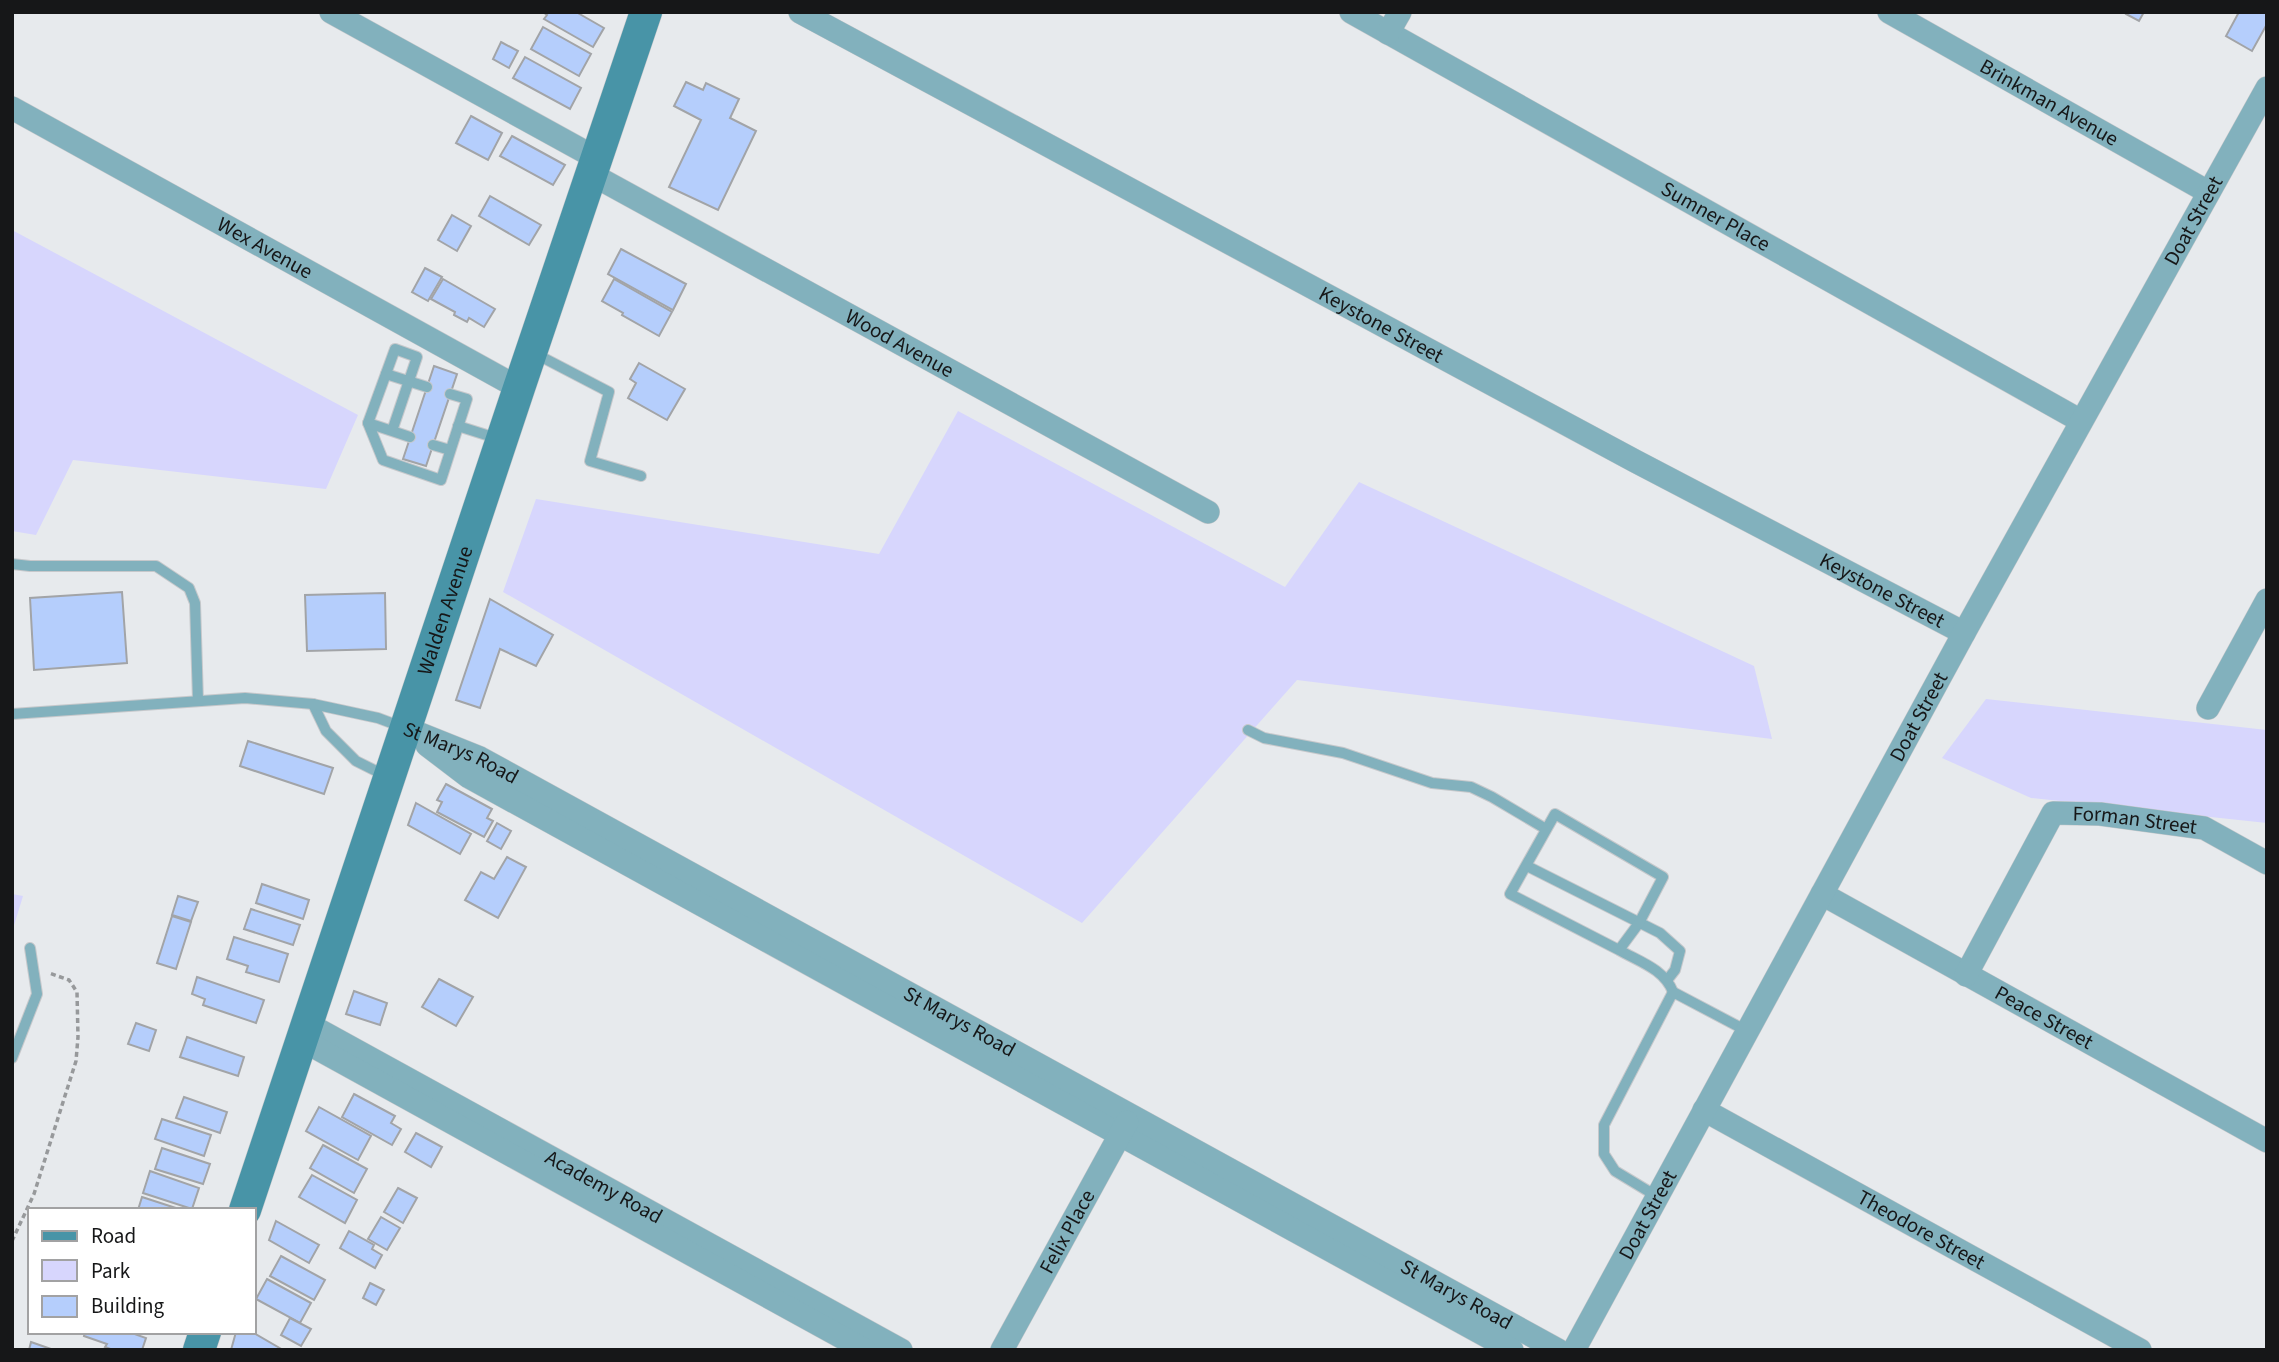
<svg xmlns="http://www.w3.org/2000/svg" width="2279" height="1362" font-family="'Source Sans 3',sans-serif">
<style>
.green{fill:#d7d6fd}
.building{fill:#b5cefc;stroke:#a2a4a7;stroke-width:2}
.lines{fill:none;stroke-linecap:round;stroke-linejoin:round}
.lane-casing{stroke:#c6c8cb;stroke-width:12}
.street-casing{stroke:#c6c8cb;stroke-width:24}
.secondary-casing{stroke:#c6c8cb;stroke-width:33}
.path{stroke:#97999b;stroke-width:3.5;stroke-dasharray:5 3.5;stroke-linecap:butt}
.lane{stroke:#82b1bd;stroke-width:10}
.street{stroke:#82b1bd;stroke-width:23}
.secondary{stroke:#4894a7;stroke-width:32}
.labels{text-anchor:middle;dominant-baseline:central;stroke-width:6;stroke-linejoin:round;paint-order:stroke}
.street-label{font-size:21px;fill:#161718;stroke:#fff}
</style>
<rect width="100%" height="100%" fill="#e7eaed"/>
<!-- green -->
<g class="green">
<polygon points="12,230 358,415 326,489 73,460 36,535 12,531"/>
<polygon points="958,411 1285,587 1359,482 1754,666 1772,739 1297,680 1082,923 503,592 536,499 879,554"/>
<polygon points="1986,699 2267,730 2267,823 2031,798 1942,758"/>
<polygon points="12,894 23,896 12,932"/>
</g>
<!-- building -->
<g class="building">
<polygon points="543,12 576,12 604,28 593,47 544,19 547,15"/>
<polygon points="2127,12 2144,12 2139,21 2126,14"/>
<polygon points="2239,12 2267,12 2267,24 2252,51 2226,36"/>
<polygon points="543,27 591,54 579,76 531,49"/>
<polygon points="501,42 518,51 509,68 493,59"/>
<polygon points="525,57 581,88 570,109 513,78"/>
<polygon points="686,82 703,90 706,83 739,99 730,118 756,131 718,210 669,187 701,120 674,106"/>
<polygon points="471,116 502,133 488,160 456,143"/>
<polygon points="512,136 565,165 553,185 500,156"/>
<polygon points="490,196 541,225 529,245 479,216"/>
<polygon points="452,215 471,226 457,251 438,240"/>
<polygon points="621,249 686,284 673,310 608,274"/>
<polygon points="425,268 442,277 428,301 412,292"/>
<polygon points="443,279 495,309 484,327 469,318 467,322 454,315 455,312 431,299"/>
<polygon points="614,279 672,312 659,336 622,315 623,313 602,301"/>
<polygon points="639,363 685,389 667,420 628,398 636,383 630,379"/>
<polygon points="434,366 457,374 426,466 403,459"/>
<polygon points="122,592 127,663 34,670 30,598"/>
<polygon points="385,593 386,649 307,651 305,595"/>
<polygon points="490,599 553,635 536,666 500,649 480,708 456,700"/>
<polygon points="248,741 333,768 324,794 240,766"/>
<polygon points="446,784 492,809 487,818 493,821 484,837 437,812 442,802 437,800"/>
<polygon points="416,803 471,834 460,854 408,825"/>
<polygon points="497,823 511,831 501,849 487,841"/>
<polygon points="507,857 526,867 498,918 465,900 481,872 494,879"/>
<polygon points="262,884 309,900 303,919 256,903"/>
<polygon points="178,896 198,902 191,921 172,915"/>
<polygon points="251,909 300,925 293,945 244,929"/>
<polygon points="172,916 191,922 176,969 157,963"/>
<polygon points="234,937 288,954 279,982 246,972 248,966 227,959"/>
<polygon points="197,977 264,1000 256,1023 203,1005 205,999 192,994"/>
<polygon points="439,979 473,997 456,1026 422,1007"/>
<polygon points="354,991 387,1003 380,1025 346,1014"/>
<polygon points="136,1023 156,1030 149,1051 128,1044"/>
<polygon points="187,1037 244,1057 238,1076 180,1057"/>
<polygon points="354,1094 395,1116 391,1123 401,1129 392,1145 342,1117"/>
<polygon points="184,1097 227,1112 220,1133 176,1118"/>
<polygon points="319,1107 371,1136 358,1160 306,1131"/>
<polygon points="162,1119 211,1135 204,1156 155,1139"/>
<polygon points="416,1133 442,1147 431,1167 405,1152"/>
<polygon points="323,1145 367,1169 354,1193 310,1168"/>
<polygon points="162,1148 210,1164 203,1184 155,1169"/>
<polygon points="150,1171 199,1188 192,1209 143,1193"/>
<polygon points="312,1175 357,1200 345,1223 299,1197"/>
<polygon points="398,1188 417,1198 403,1223 384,1212"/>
<polygon points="142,1197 182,1210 138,1210"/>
<polygon points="381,1217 400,1228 387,1250 368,1239"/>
<polygon points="276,1221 319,1245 309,1263 269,1240"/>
<polygon points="349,1231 374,1245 372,1249 382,1255 375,1268 340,1248"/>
<polygon points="281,1256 325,1280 314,1300 270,1276"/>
<polygon points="267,1279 311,1303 300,1323 256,1299"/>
<polygon points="370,1283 384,1290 376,1305 363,1298"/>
<polygon points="290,1318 311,1329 301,1346 281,1335"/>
<polygon points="85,1332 129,1332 146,1338 142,1350 113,1350 105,1347 107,1344 84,1336"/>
<polygon points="236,1332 252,1332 283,1350 231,1350"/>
<polygon points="31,1342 51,1349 51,1350 29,1350"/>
</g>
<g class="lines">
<!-- lane casing -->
<g class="lane-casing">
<g id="lane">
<polyline points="534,353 609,392 590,461 641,476"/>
<polyline points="386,374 427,387"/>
<polyline points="368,423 383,460 441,480 467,399 450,394"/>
<polyline points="458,426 499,439"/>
<polyline points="392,431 417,357 395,349 368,423 410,437"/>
<polyline points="433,445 450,450"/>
<polyline points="12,564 30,566 156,566 189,588 195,603 198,701"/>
<polyline points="313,704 326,731 356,761 386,776"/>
<polyline points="12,714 245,698 313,704 378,718 402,727"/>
<polyline points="1248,730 1264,738 1343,753 1432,783 1471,787 1492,797 1546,829"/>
<polyline points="1527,866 1660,933 1680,951 1675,970 1668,979"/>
<path d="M1619 950 1510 894 1555 814 1663 877 1639 923 1619 950C1640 962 1664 969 1673 992"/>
<polyline points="12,1058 37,994 30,948"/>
<polyline points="1658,1197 1615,1171 1604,1154 1604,1125 1673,992 1747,1031"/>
</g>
</g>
<!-- street casing -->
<g class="street-casing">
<g id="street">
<polyline points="331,12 596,158"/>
<path id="s1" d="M800 12 1635 461 1964 633"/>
<path id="s2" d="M1351 12 2081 421"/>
<path id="s3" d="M1889 12 2208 192"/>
<polyline points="1388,33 1400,12"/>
<path id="s4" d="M12 108 519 388"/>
<path id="s5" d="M591 174 1208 512"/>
<polyline points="2208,708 2267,600"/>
<path id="s6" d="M405 728 480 758 1558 1350"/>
<polyline points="427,745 469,777 1512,1350"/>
<path id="s7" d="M1822 894 2267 1141"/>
<path id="s8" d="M1966 975 2053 813 2100 814 2204 828 2267 863"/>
<path id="s9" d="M306 1023 901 1350"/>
<polyline points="300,1039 865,1350"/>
<path id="s10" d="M1704 1110 2140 1350"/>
<path id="s11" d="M1002 1350 1127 1122"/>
<path id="s12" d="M1574 1350 1964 633 2267 88"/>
</g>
</g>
<!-- secondary casing -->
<g class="secondary-casing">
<g id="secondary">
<path id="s13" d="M245 1210 519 388 646 12"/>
<polyline points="199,1350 205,1332"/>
</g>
</g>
<!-- path -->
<polyline class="path" points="12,1241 34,1194 76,1061 78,1037 77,992 69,980 49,973"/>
<!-- lane -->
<use href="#lane" class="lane"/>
<!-- street -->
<use href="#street" class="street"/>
<!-- secondary -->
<use href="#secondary" class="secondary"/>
</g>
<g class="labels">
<!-- street labels -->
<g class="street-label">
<text stroke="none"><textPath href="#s3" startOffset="184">Brinkman Avenue</textPath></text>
<text stroke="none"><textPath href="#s2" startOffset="418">Sumner Place</textPath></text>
<text stroke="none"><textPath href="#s12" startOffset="1288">Doat Street</textPath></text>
<text stroke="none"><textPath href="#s4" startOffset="289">Wex Avenue</textPath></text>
<text stroke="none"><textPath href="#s1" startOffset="660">Keystone Street</textPath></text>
<text stroke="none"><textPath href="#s5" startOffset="352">Wood Avenue</textPath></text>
<text stroke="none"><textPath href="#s1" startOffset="1227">Keystone Street</textPath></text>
<text stroke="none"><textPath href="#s13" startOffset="632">Walden Avenue</textPath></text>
<text stroke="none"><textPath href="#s12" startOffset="721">Doat Street</textPath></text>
<text stroke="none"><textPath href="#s6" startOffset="61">St Marys Road</textPath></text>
<text stroke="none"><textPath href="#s8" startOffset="266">Forman Street</textPath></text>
<text stroke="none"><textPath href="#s7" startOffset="254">Peace Street</textPath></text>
<text stroke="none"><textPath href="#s6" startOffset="628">St Marys Road</textPath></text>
<text stroke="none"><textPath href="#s9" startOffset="340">Academy Road</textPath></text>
<text stroke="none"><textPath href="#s12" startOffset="154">Doat Street</textPath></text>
<text stroke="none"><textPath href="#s10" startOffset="248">Theodore Street</textPath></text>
<text stroke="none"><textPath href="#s11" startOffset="135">Felix Place</textPath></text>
<text stroke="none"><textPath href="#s6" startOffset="1195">St Marys Road</textPath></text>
</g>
</g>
<!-- border -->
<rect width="2279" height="1362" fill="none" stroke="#161718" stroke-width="28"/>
<!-- legend -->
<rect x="28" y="1208" width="228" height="126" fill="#ffffff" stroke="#a2a2a3" stroke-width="2"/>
<rect x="42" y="1231" width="35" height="10" fill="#4894a7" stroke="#a2a2a3" stroke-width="2"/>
<text x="91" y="1243" font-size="21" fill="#161718">Road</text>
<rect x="42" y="1260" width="35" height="21" fill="#d7d6fd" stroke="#a2a2a3" stroke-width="2"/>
<text x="91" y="1278" font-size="21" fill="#161718">Park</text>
<rect x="42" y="1296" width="35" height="21" fill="#b5cefc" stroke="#a2a2a3" stroke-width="2"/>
<text x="91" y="1313" font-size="21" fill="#161718">Building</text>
</svg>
